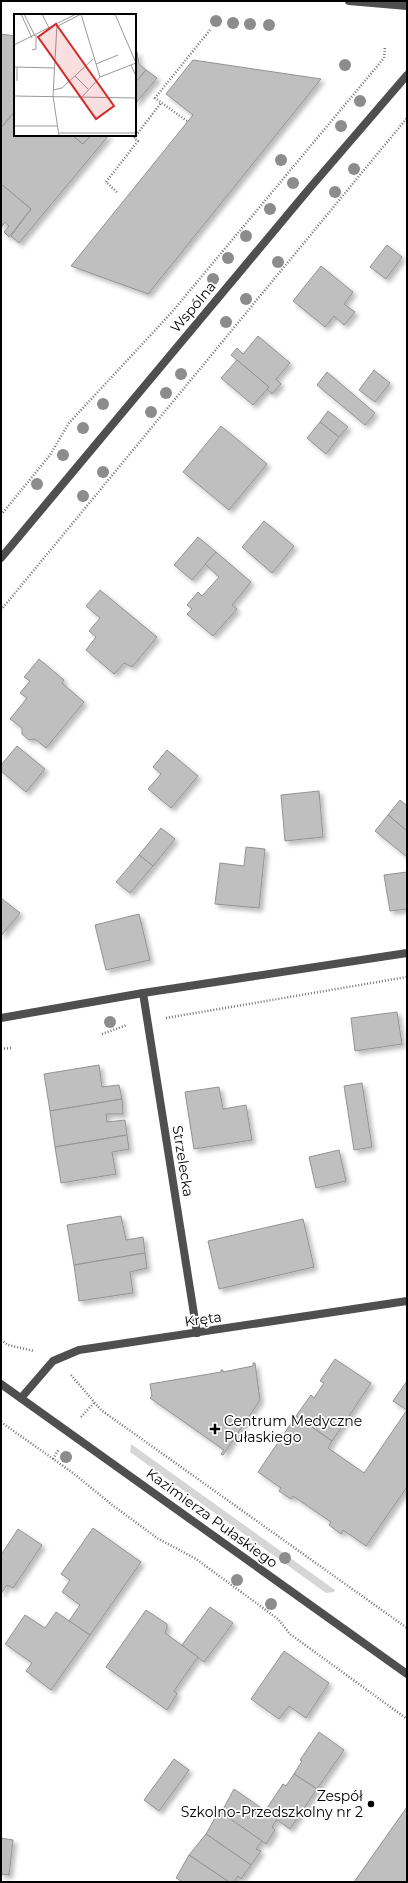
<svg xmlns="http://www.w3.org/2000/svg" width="408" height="1883" font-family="Montserrat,sans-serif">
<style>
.green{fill:#d6d6d6}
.building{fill:#bfbfbf;stroke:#939393;filter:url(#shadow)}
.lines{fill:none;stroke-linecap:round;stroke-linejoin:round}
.path{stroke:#717171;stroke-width:2.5;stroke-dasharray:1 2;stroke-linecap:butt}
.minor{stroke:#4f4f4f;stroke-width:8}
.tree{fill:#8c8c8c}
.poi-dot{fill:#000;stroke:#fff;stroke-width:1.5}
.labels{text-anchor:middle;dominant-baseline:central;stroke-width:3.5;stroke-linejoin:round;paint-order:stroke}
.street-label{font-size:14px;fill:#000;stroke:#fff}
.poi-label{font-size:14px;fill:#000;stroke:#fff;text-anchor:start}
.inset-road{fill:none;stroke:#999;stroke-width:1}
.view{fill:#d62828;fill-opacity:0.15;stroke:#d62828;stroke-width:2}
.inset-edge{fill:none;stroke:#000;stroke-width:2}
</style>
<defs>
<filter id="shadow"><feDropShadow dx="3.5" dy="3.5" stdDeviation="2" flood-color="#0004"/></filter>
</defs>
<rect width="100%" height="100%" fill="#fff"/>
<!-- green -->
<polygon class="green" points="131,1444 335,1590 334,1592 326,1593 130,1452"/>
<!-- building -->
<g class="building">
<polygon points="1,34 15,36 15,111 1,128"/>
<polygon points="135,52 137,52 139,64 146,70 135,83"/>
<polygon points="193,60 321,79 148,294 71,266 193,115 166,94"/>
<polygon points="146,70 157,78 135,104 135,83"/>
<polygon points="15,111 15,135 72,135 83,144 91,135 109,135 19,243 11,236 31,209 1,184 1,128"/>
<polygon points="72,135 91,135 83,144"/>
<polygon points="1,184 31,209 9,237 4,232 9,226 5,222 1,228"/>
<polygon points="387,245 402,257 386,279 370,267"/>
<polygon points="321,266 353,292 344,304 355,312 344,325 334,316 325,327 293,301"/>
<polygon points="258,336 290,363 276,379 281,384 272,394 267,389 269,387 231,355 237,348 243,354"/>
<polygon points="237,360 269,387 253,405 221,378"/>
<polygon points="374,370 390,383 375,402 359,390"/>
<polygon points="327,372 375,413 365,425 317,385"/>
<polygon points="328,411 348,427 339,437 320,422"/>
<polygon points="320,422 339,437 326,454 307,438"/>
<polygon points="221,426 267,464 229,510 183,472"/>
<polygon points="264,521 294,546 272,573 242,547"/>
<polygon points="198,537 216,552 192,580 174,565"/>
<polygon points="216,552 251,582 232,605 237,609 213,636 187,614 192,609 187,605 198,592 202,596 219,577 205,564"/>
<polygon points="100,590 157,637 132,667 124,663 114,674 86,650 96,637 89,631 100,618 86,606"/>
<polygon points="39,659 64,680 62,683 84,702 46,748 35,739 29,740 22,734 22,728 10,719 27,698 20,693 30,681 24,677"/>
<polygon points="17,746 45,769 26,792 1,771 1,765"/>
<polygon points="167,750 198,776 171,808 148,789 161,774 153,767"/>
<polygon points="319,791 323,837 285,841 281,795"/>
<polygon points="400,800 407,806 407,831 388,815"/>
<polygon points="388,815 407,831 407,857 375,831"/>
<polygon points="161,828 175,839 153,866 139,855"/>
<polygon points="246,847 265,849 259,908 215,904 220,863 244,866"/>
<polygon points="139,855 153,866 130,893 116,882"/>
<polygon points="407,872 407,909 390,911 384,875"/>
<polygon points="1,898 20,913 1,936"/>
<polygon points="139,914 150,960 106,970 95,925"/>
<polygon points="397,1012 402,1044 355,1051 351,1018"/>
<polygon points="99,1065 102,1087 119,1085 122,1099 50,1111 44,1074"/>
<polygon points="362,1083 372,1147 354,1150 344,1086"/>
<polygon points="219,1087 223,1109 246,1105 252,1140 194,1149 185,1092"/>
<polygon points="122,1099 123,1114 106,1114 107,1122 125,1120 127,1135 55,1147 50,1111"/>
<polygon points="127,1135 129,1149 112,1152 116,1174 61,1183 55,1147"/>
<polygon points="339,1150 346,1181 316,1188 309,1157"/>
<polygon points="121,1216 126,1240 143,1237 145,1253 74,1265 67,1225"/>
<polygon points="303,1219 314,1267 219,1289 208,1241"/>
<polygon points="145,1253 147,1268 130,1272 133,1293 79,1301 74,1265"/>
<polygon points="335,1359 371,1383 347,1419 344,1420 345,1422 332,1441 296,1416 311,1395 314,1398 324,1383 320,1381"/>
<polygon points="253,1363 255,1363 260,1400 223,1455 221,1454 224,1450 150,1398 152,1396 150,1384 221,1372 221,1370 223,1370 223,1372 253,1366"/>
<polygon points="407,1381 407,1487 366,1546 343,1530 341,1534 329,1525 331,1522 293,1496 291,1499 279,1491 281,1488 258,1472 296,1416 332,1441 328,1448 364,1473 407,1410 393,1401"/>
<polygon points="93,1528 141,1562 90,1635 69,1621 80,1605 62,1592 70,1580 61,1574"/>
<polygon points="18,1529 42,1545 13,1588 7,1585 1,1594 1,1555"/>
<polygon points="210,1607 233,1623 204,1662 182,1645"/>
<polygon points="146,1610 167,1624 167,1628 165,1633 198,1657 174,1691 177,1694 167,1710 106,1667"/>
<polygon points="56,1612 90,1635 51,1690 26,1671 32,1663 5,1644 25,1615 45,1628"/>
<polygon points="284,1651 329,1683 306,1718 289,1706 279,1719 251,1699"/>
<polygon points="319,1732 344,1750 317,1789 294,1774 302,1761 300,1760"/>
<polygon points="174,1759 189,1770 159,1811 144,1800"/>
<polygon points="294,1774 317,1789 290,1829 265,1811 283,1784 286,1786"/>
<polygon points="234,1789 277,1819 272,1827 275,1830 266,1844 221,1813"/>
<polygon points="407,1807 407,1882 354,1882"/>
<polygon points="219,1811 262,1841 256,1849 261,1851 251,1865 206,1834"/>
<polygon points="206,1834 251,1865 241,1879 238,1876 234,1882 229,1882 189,1855"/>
<polygon points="1,1838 13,1840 9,1875 1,1874"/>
<polygon points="189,1855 229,1882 183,1882 176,1878"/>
</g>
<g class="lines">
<!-- path -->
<g class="path">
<polyline points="187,121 155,98 210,30"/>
<polyline points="117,192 106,182 138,141 134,138 161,103"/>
<polyline points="1,515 50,455 69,423 172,312 384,58 385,46"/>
<polyline points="1,610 407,118"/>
<polyline points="166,1018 407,977"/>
<polyline points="102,1034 127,1025"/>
<polyline points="1,1049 11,1048"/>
<polyline points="1,1340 8,1345 34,1351"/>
<polyline points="71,1375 101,1410 407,1628"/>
<polyline points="81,1417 94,1403"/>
<polyline points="1,1422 73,1473 111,1504 157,1538 196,1559 278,1619 290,1634 407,1719"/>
<polyline points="53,1459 59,1449"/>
</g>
<!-- minor -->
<g class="minor">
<polyline points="349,1 407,6"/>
<polyline points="1,558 309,189 407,75"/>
<polyline points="143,993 197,1333"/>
<polyline points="1,1018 143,993 407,953"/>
<polyline points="1,1384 407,1674"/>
<polyline points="21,1398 53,1361 79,1350 407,1301"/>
</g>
</g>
<!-- trees -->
<g class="tree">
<circle cx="216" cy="21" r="6"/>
<circle cx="233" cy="23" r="6"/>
<circle cx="250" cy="24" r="6"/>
<circle cx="269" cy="25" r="6"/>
<circle cx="345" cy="65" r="6"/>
<circle cx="360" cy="101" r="6"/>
<circle cx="341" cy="126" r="6"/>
<circle cx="281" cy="160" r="6"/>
<circle cx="354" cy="169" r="6"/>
<circle cx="293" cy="183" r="6"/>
<circle cx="335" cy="192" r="6"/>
<circle cx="270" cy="209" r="6"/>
<circle cx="246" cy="236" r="6"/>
<circle cx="228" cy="258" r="6"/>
<circle cx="278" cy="262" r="6"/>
<circle cx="213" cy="279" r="6"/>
<circle cx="246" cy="299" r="6"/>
<circle cx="226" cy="322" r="6"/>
<circle cx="181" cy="374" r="6"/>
<circle cx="166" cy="393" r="6"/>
<circle cx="103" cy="404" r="6"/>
<circle cx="151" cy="412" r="6"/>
<circle cx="83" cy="428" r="6"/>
<circle cx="63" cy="455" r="6"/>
<circle cx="103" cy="472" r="6"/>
<circle cx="37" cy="484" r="6"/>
<circle cx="83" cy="496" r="6"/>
<circle cx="110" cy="1022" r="6"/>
<circle cx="66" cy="1457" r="6"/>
<circle cx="285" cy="1558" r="6"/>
<circle cx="237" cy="1580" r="6"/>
<circle cx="271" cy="1604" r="6"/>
</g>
<!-- markers -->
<g class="poi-dot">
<path d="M213 1423h4v4h4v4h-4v4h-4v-4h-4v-4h4z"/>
<circle cx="371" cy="1804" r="4"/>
</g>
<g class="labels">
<!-- street labels -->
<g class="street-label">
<text transform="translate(193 307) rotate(-50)">Wspólna</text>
<text transform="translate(183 1161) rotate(81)">Strzelecka</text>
<text transform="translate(203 1319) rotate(-8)">Kręta</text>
<text transform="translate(212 1518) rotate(36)">Kazimierza Pułaskiego</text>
</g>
<!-- poi labels -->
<g class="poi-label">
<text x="224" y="1421">Centrum Medyczne<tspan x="224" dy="16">Pułaskiego</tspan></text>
<text x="363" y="1796" text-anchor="end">Zespół<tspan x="363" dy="16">Szkolno-Przedszkolny nr 2</tspan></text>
</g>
</g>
<!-- overview -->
<g transform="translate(14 14)">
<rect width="122" height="122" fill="#fff"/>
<path class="inset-road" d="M7 0 18 24M10 0 21 22M28 0 35 14M67 0 86 63M101 0 122 49M43 10 39 82 45 122M44 12 67 0M0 31 62 0M18 36 22 35V21M82 50 104 41M117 51 122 62M0 53 41 54M61 62 74 75M3 67V53M39 76 48 74 79 45M0 82 122 84M68 83 86 63 122 49M0 112H43M45 119H122"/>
<path class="view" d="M42 10 100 92 82 105 24 23Z"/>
<rect width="122" height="122" class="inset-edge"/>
</g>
<!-- border -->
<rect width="408" height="1883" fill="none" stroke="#000000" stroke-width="4"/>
</svg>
